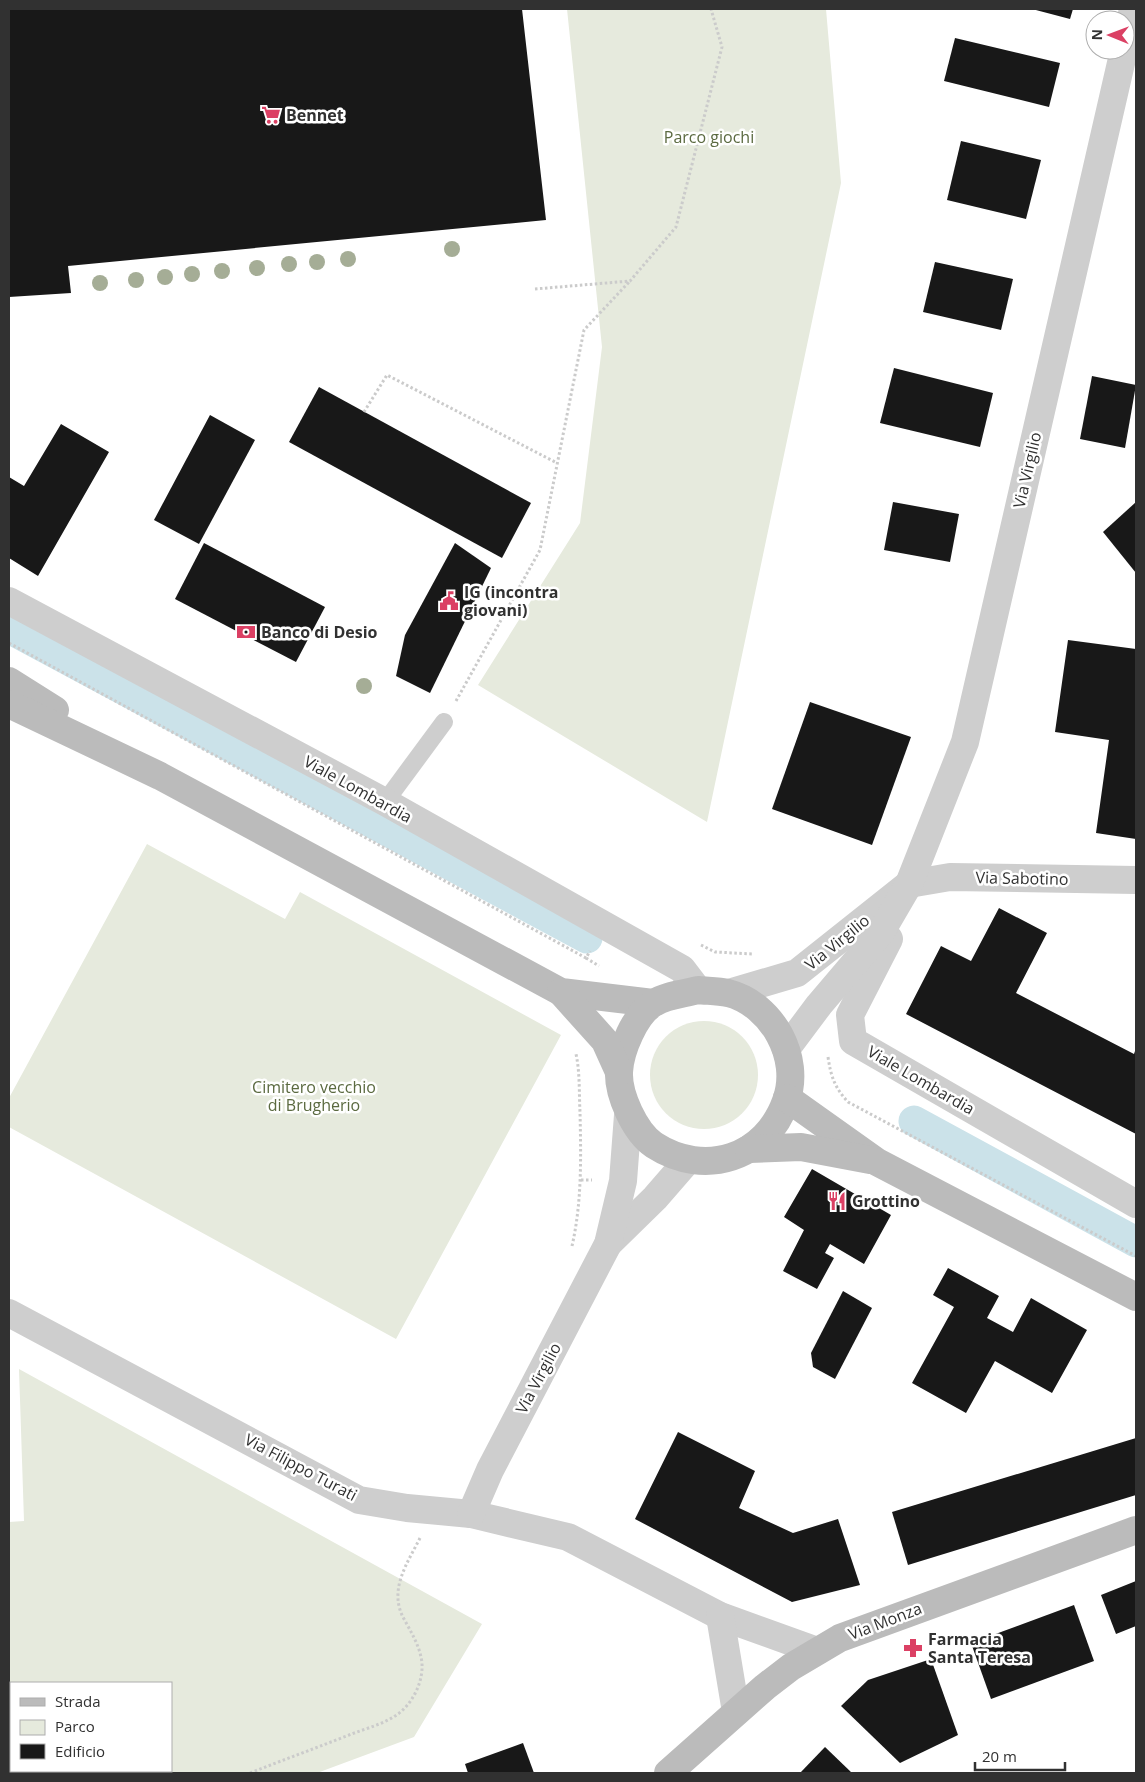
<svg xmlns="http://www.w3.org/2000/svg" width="1145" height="1782" font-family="'Open Sans',sans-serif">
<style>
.green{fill:#e6eadd;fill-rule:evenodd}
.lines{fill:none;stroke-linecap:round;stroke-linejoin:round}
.canal{stroke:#cbe2e9;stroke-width:31}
.building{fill:#181818}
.path{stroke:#cbcbcb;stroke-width:3;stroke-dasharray:2.5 2.5;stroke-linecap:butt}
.lane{stroke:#cecece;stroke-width:18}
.street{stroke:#cecece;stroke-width:28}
.secondary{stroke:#bbb;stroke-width:28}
.tree{fill:#a5ad96}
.labels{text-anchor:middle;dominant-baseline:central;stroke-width:5;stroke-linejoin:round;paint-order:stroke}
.poi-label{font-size:16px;font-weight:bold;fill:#313131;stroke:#fff;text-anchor:start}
.park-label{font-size:16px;fill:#5b6a40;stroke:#fff}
.street-label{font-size:16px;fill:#313131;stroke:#fff}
</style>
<rect width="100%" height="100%" fill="#fff"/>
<!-- green -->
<g class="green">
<polygon points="567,9 826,9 841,183 707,822 478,685 580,523 602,347"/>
<polygon points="147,844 285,919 300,892 561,1035 396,1339 9,1127 9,1098"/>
<circle cx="704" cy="1075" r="54"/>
<path d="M19 1369 482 1624 414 1737 317 1773H9V1522L24 1521ZM11 1683H171V1771H11Z"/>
</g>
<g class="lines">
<!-- canal -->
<g class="canal">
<polyline points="9,628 587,938"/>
<polyline points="914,1121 1136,1242"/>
</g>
</g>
<!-- building -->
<g class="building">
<polygon points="9,9 522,9 546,220 68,266 71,293 9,297"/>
<polygon points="1032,9 1073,9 1070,19"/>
<polygon points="955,38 1060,63 1049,107 944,81"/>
<polygon points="961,141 1041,160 1026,219 947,200"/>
<polygon points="935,262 1013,279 1001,330 923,312"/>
<polygon points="894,368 993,393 980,447 880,423"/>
<polygon points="1092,376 1136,385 1125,448 1080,439"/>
<polygon points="319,387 531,503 502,558 289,442"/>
<polygon points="210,415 255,440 199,544 154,520"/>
<polygon points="61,424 109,452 38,576 9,558 9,477 24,486"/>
<polygon points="893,502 959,514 950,562 884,550"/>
<polygon points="1136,502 1136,573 1103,532"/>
<polygon points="204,543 325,607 296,662 175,599"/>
<polygon points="455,543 491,568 430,693 396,676 405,635"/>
<polygon points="1068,640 1136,649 1136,839 1096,833 1109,740 1055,732"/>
<polygon points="810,702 911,737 872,845 772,809"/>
<polygon points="999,908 1047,933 1016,993 1134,1054 1136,1048 1136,1134 906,1014 941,946 971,961"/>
<polygon points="812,1169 891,1215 864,1264 830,1244 825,1253 834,1258 817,1289 783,1271 804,1230 784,1217"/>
<polygon points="948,1268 999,1296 987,1318 1013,1332 1031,1298 1087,1330 1052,1393 995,1361 966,1413 912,1383 954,1307 933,1295"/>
<polygon points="843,1291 872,1308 835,1379 813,1367 811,1353"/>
<polygon points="678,1432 755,1471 739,1508 793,1533 838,1519 860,1585 792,1602 635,1519"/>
<polygon points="1136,1438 1136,1495 908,1565 892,1512"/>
<polygon points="1136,1581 1136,1626 1116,1634 1101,1595"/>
<polygon points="1074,1605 1094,1661 991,1699 971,1643"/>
<polygon points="931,1659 958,1735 900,1763 841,1706 868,1680"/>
<polygon points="523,1743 534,1773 468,1773 465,1764"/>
<polygon points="825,1747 852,1773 800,1773"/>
</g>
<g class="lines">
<!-- path -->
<g class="path">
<polyline points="535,289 630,281 676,227 722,47 711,9"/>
<polyline points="364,412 387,375 557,463"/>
<polyline points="9,643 586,958 590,951"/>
<polyline points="456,701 540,550 584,330 630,281"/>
<polyline points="701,945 715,952 753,954"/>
<polyline points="586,958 599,966"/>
<path d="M828 1057C831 1077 835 1088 848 1102L1136 1256"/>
<polyline points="581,1180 592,1180"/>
<path d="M572 1246C582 1202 581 1157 580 1112 579 1093 580 1072 576 1054"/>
<path d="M250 1773C283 1760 316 1748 349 1735 364 1729 381 1725 395 1716 413 1705 426 1678 421 1657 418 1643 411 1632 404 1619 388 1590 407 1564 420 1538"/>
</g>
<!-- lane -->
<polyline class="lane" points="385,802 444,722"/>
<!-- street -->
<g class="street">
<polyline points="1125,45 1133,9"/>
<polyline points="9,601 385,802 682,969 698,990"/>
<polyline points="889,939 850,1015 853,1041 1136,1204"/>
<polyline points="729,993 797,973 909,884 950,877 1136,880"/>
<polyline points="786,1049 819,1005 881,932 909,884 965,742 1124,50"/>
<polyline points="608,1244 655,1198 688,1160"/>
<polyline points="9,1313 359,1500 407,1508 471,1514 568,1537 720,1616 817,1651"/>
<polyline points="471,1514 490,1470 608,1244 623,1181 628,1115"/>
<polyline points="720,1616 736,1712"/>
</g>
<!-- secondary -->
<g class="secondary">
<polyline points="9,681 55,710"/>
<polyline points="9,704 160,776 561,992 653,1003"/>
<path d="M698 990C707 991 718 991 728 993 772 1004 802 1058 786 1101 766 1158 705 1178 654 1145 635 1132 618 1095 619 1072 620 1051 635 1014 654 1003 666 995 684 994 698 990Z"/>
<polyline points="561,992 605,1041 619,1072"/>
<polyline points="787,1098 877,1162 1136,1297"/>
<polyline points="749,1149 801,1147 870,1160"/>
<polyline points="668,1773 765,1687 791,1667 840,1638 1136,1530"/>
</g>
</g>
<!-- trees -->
<g class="tree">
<circle cx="452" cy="249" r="8"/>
<circle cx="348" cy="259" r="8"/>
<circle cx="317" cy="262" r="8"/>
<circle cx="289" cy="264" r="8"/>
<circle cx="257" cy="268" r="8"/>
<circle cx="222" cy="271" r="8"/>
<circle cx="192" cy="274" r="8"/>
<circle cx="165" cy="277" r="8"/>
<circle cx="136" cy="280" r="8"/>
<circle cx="100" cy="283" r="8"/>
<circle cx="364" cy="686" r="8"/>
</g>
<!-- icons -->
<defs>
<g id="supermarket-bare" transform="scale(1.5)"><path d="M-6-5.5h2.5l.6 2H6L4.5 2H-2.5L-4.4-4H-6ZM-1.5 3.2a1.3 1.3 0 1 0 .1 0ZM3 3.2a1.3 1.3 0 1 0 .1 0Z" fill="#db4064" stroke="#fff" stroke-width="2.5" paint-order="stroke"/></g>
<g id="civic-bare" transform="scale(1.5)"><path d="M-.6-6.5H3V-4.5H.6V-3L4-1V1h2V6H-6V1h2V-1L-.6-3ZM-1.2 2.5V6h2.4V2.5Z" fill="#db4064" stroke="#fff" stroke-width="2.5" paint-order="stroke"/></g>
<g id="bank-bare" transform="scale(1.5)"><path d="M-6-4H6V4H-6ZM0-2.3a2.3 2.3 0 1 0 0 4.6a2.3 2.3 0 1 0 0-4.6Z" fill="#db4064" stroke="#fff" stroke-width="2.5" paint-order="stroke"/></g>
<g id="restaurant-bare" transform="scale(1.5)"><path d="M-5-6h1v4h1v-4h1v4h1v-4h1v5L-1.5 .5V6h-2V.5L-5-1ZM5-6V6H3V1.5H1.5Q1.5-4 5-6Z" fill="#db4064" stroke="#fff" stroke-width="2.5" paint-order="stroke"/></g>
<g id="pharmacy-bare" transform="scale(1.5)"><path d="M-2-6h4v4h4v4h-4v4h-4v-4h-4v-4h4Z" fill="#db4064" stroke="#fff" stroke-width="2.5" paint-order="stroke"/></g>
</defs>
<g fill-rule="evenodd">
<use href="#supermarket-bare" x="271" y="115"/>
<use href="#civic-bare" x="449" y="601"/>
<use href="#bank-bare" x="246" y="632"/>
<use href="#restaurant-bare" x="837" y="1201"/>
<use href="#pharmacy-bare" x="913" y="1648"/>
</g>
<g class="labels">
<!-- poi labels -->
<g class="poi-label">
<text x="286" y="115">Bennet</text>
<text x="464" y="592">IG (incontra<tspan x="464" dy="18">giovani)</tspan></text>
<text x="261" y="632">Banco di Desio</text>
<text x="852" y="1201">Grottino</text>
<text x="928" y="1639">Farmacia<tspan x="928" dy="18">Santa Teresa</tspan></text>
</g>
<!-- park labels -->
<g class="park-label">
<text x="709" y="137">Parco giochi</text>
<text x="314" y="1087">Cimitero vecchio<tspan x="314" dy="18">di Brugherio</tspan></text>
</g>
<!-- street labels -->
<g class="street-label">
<text transform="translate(1027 470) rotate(-77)">Via Virgilio</text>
<text transform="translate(358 789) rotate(29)">Viale Lombardia</text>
<text transform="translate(1022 878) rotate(1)">Via Sabotino</text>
<text transform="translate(837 942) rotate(-39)">Via Virgilio</text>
<text transform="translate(921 1080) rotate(30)">Viale Lombardia</text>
<text transform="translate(538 1378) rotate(-62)">Via Virgilio</text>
<text transform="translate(301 1467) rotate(28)">Via Filippo Turati</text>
<text transform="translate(885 1621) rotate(-21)">Via Monza</text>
</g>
</g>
<!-- border -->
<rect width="1145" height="1782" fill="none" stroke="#313131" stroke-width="20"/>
<!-- legend -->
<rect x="10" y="1682" width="162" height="90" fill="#ffffff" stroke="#adadad"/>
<rect x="20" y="1698" width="25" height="8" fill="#bbbbbb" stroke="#adadad"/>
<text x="55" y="1707" font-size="15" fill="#313131">Strada</text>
<rect x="20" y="1720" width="25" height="15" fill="#e6eadd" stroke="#adadad"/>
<text x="55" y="1732" font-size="15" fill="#313131">Parco</text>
<rect x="20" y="1744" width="25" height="15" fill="#181818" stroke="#adadad"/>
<text x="55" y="1757" font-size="15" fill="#313131">Edificio</text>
<!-- north arrow -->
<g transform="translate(1110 35) rotate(271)"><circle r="24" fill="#ffffff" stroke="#adadad"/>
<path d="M0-4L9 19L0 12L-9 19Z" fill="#db4064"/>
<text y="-8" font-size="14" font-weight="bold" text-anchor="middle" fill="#313131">N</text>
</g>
<!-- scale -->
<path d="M975 1762v8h90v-8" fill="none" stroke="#313131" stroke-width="2.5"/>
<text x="982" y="1762" font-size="15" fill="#313131" stroke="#ffffff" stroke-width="4" paint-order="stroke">20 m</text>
</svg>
